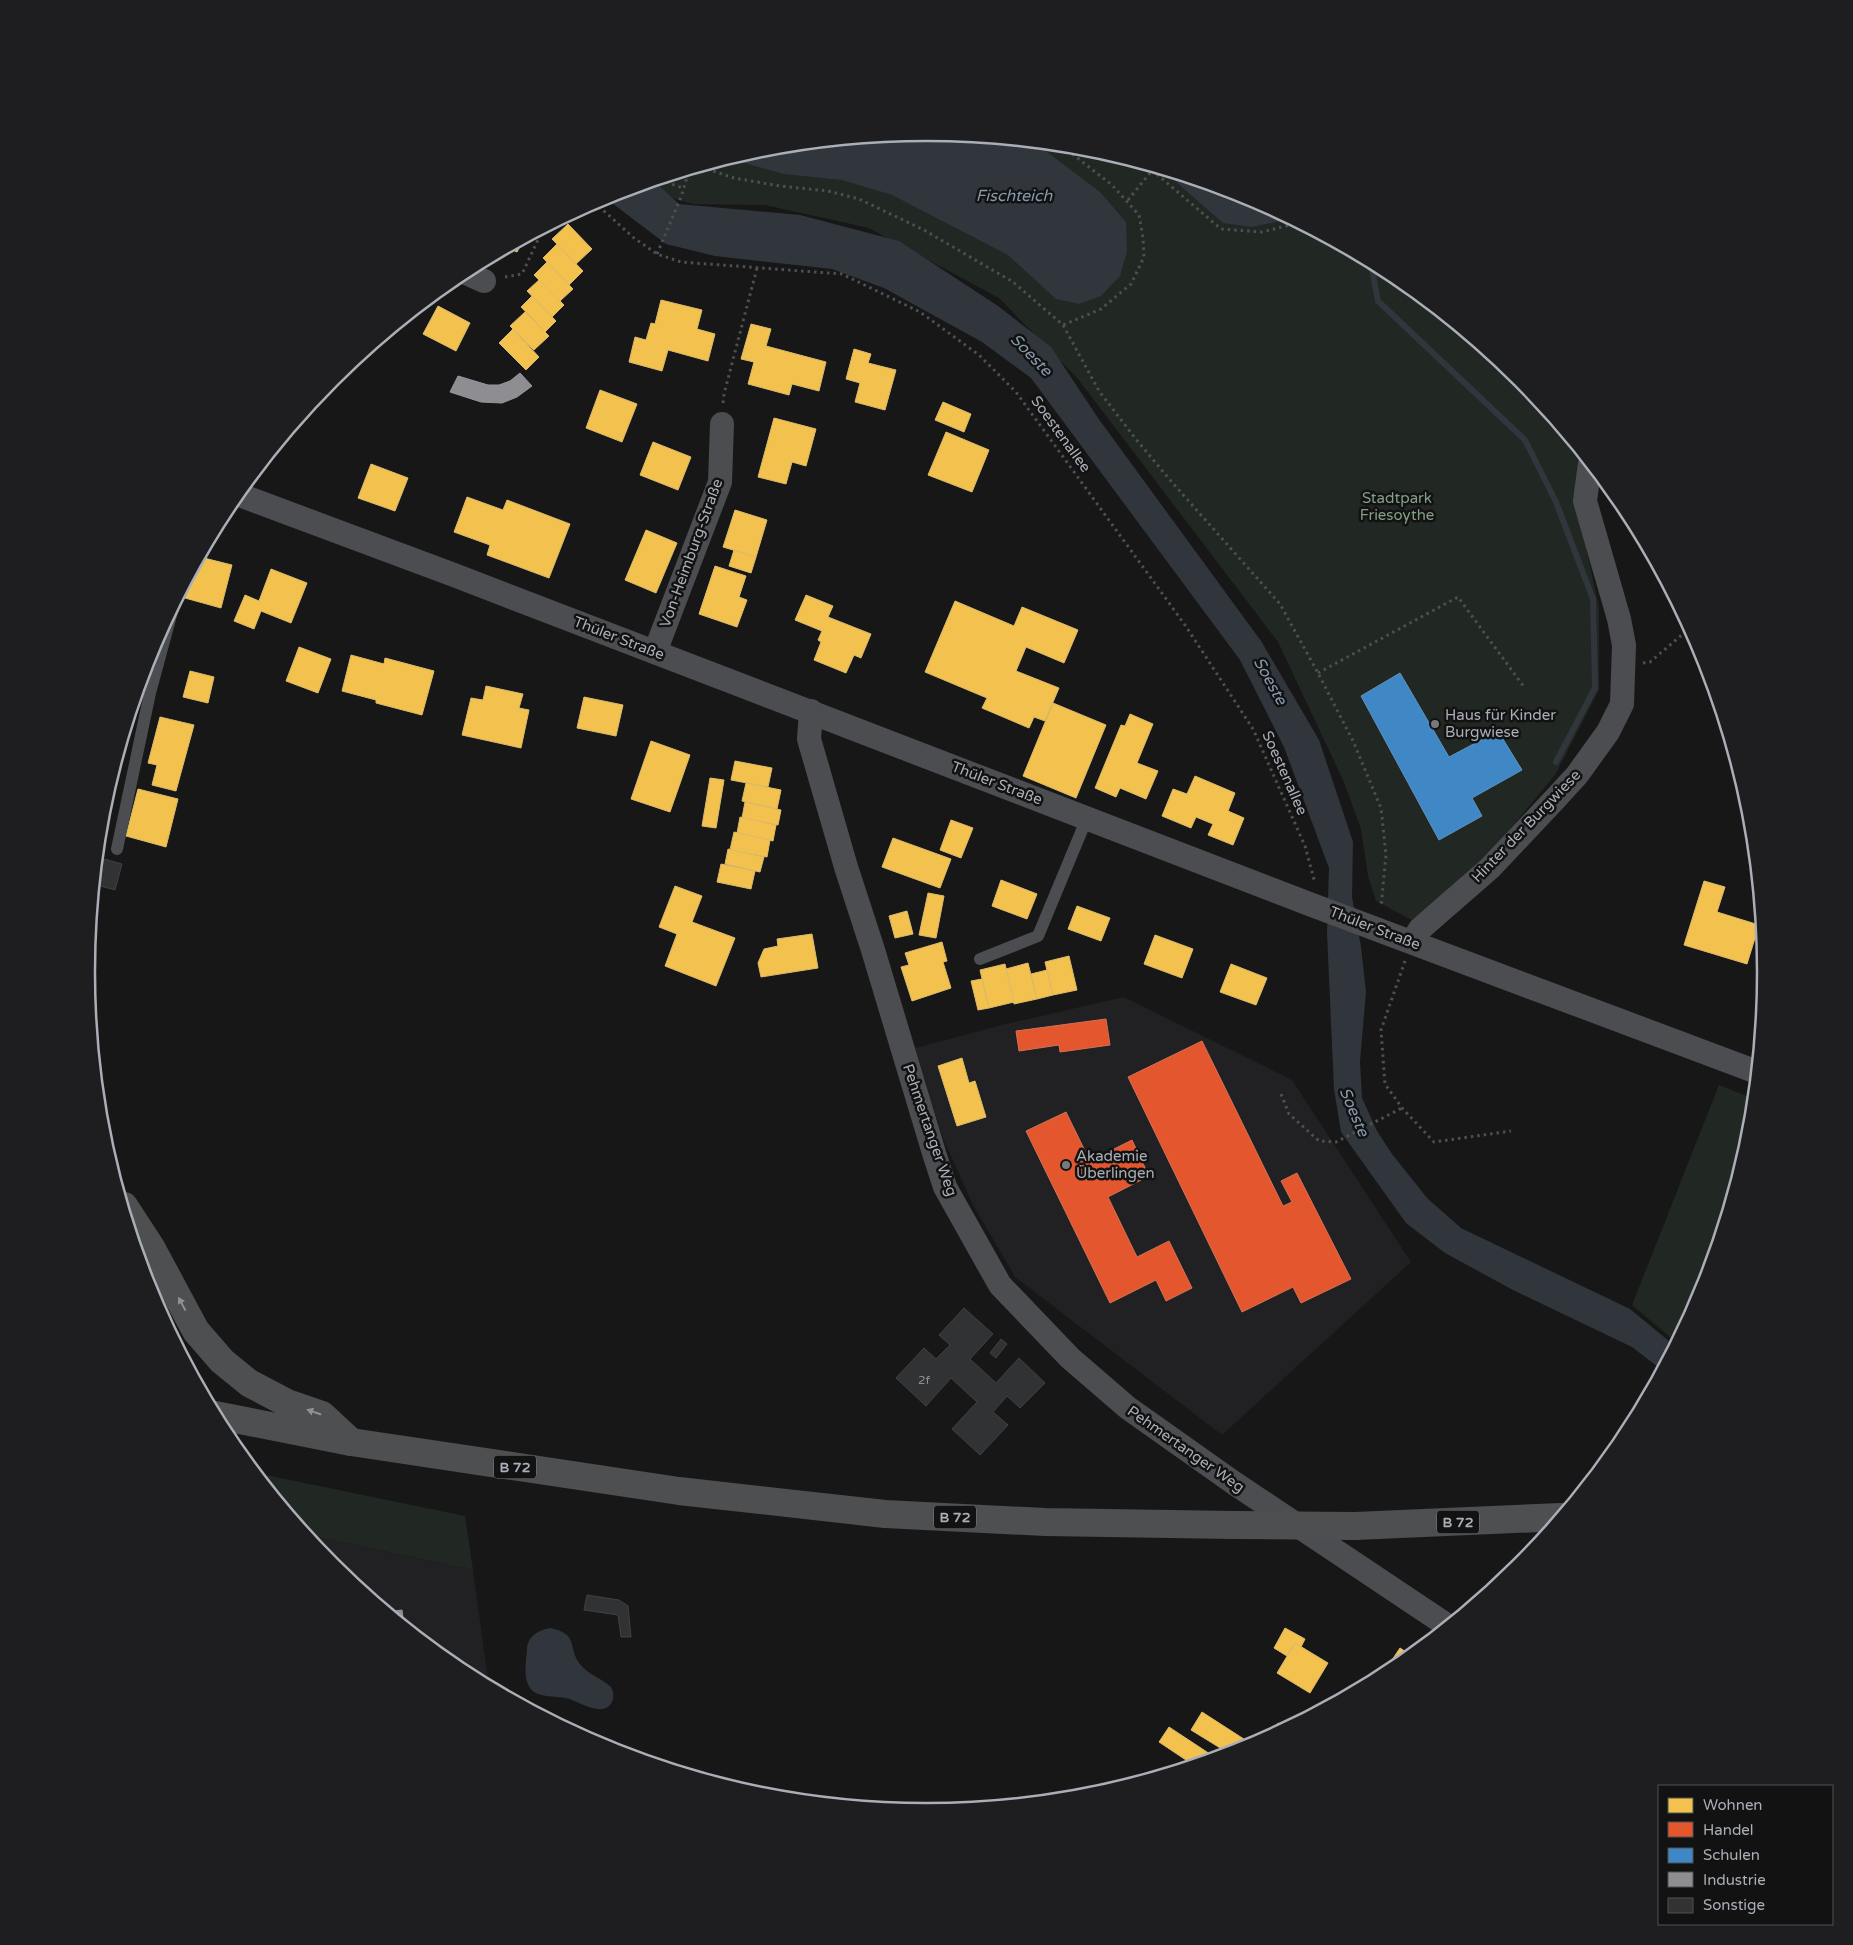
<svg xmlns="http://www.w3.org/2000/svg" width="1853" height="1945" font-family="'Varela Round',sans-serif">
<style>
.built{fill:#212123}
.green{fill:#212722}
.water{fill:#30363b}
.homes{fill:#f2c14e;stroke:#dcbb6d}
.shops{fill:#e4572e;stroke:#d37157}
.schools{fill:#3f88c5;stroke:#5f93c0}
.industry{fill:#8d8d92;stroke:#96979d}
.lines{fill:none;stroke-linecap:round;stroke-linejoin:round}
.stream{stroke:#30363b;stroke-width:6}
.building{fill:#313233;stroke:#404144}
.path{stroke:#4d4f51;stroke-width:3;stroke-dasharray:2.5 4;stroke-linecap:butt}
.lane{stroke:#4c4d50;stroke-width:12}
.street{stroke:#4c4d50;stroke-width:24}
.highway{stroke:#4e4f51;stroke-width:28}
.highway-bridge{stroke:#4e4f51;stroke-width:28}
.oneway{fill:#8e9298}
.poi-dot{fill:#77797f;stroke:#121213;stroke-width:2}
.labels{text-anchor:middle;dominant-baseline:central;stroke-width:5;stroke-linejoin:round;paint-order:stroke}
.number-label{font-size:12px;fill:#8c8f95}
.shield{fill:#121213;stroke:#7c7f85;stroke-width:1}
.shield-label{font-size:14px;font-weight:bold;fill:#aaaeb6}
.street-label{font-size:15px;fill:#aaaeb6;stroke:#121213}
.park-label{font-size:15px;fill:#849f86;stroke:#121213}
.poi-label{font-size:15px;fill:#aaaeb6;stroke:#121213;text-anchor:start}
.water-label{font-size:16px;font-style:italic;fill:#869aad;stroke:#121213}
.rim{fill:none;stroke:#aaaeb6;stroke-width:2.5}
</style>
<rect width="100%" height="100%" fill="#171718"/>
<!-- built -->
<g class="built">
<polygon points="1124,997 1292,1080 1411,1262 1222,1435 1015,1277 972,1203 942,1136 915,1048 1006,1024"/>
<polygon points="305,1534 473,1570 489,1687 459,1671 332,1566"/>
</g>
<!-- green -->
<g class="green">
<polygon points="927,132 1091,148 1248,196 1394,274 1521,379 1578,449 1577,506 1599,607 1599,690 1555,775 1481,864 1412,920 1376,901 1368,876 1361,829 1343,780 1278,642 1078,379 999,298 869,228 765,205 693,204 646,191 639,186 763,148"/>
<polygon points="1719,1085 1754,1099 1751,1137 1703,1294 1677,1343 1632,1305"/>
<polygon points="256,1473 465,1516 473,1570 305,1534"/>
</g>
<!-- water -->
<g class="water">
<polygon points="927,132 1035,143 1100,192 1126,222 1127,251 1120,276 1101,296 1079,304 1056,299 1008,255 892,195 842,180 784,174 741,162 733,157 763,148"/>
<polygon points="1166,171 1248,196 1290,219 1252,227 1223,223 1167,174"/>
<polygon points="654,181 679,204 800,215 899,241 998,306 1051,347 1098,418 1261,641 1319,740 1353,842 1352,897 1361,947 1366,992 1360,1061 1362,1098 1377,1131 1392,1154 1427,1198 1461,1228 1630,1309 1675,1346 1662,1370 1632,1347 1513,1290 1445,1253 1406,1223 1341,1132 1334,1089 1327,933 1329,868 1284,747 1240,660 1031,378 982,342 884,288 832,269 715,256 666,244 604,197"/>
<path d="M550 1628C580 1634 567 1648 580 1664 588 1675 602 1678 611 1687 614 1693 614 1697 612 1702 603 1719 579 1701 566 1698 555 1696 537 1698 530 1688 523 1678 526 1661 527 1650 527 1636 539 1630 550 1628Z"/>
</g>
<!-- homes -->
<g class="homes">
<polygon points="568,224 592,249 576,264 552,239"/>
<polygon points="523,240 517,252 509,248"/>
<polygon points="557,244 583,271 569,285 543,258"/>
<polygon points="547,262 573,289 560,301 534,275"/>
<polygon points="539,280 564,305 552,317 527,291"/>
<polygon points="532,296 556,321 545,332 521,307"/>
<polygon points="661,300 702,310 697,329 715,334 708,361 668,350 662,371 629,362 635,337 646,340 651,323 655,324"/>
<polygon points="438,306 470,323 456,351 423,334"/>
<polygon points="525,312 549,336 534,350 510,326"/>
<polygon points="751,324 771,329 766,346 826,362 819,391 792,384 789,395 748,384 754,362 741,359"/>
<polygon points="513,329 539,357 526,370 499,343"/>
<polygon points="854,349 871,354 868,363 896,370 885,410 855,402 860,383 846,379"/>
<polygon points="600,390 637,404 622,442 586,428"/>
<polygon points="943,402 971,414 964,432 935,420"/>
<polygon points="774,418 816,429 806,466 792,462 786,484 758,477"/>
<polygon points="946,432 989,450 972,492 928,475"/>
<polygon points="653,442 691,457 678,490 640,475"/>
<polygon points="371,464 408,478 395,511 358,498"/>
<polygon points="467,497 503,510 507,500 570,524 549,578 487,555 490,545 454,532"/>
<polygon points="735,510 767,520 756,557 723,547"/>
<polygon points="646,530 677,543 656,593 625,580"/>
<polygon points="734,550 756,557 751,573 729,566"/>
<polygon points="200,557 232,565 221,608 185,598 191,575"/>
<polygon points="715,566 746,576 739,597 747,600 737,627 699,614"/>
<polygon points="271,569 307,583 291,623 261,611 254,629 234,621 245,595 259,601"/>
<polygon points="806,595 833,606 828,617 871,634 861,658 854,655 846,673 814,660 821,642 818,640 822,631 795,620"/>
<polygon points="955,601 1014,626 1022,607 1078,630 1064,663 1026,647 1016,671 1059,688 1045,721 1034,717 1029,728 982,708 987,698 925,672"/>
<polygon points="299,647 331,659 318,693 286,681"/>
<polygon points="351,655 384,664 385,658 434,671 422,715 376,703 376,700 342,691"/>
<polygon points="190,671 214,677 208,703 183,697"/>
<polygon points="486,686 523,694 519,708 529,710 521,748 462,735 471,698 483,700"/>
<polygon points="584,697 623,705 616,736 577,728"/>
<polygon points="1053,703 1106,725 1076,798 1023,776"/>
<polygon points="1130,714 1153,724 1137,763 1158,771 1146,799 1120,788 1116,797 1095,788 1121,725 1125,726"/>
<polygon points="160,717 194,725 176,791 152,785 157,765 148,763"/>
<polygon points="651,741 690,755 670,812 631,799"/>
<polygon points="735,761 772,768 768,787 731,780"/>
<polygon points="1195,776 1235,793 1228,811 1244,818 1233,845 1208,835 1213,824 1196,817 1191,828 1162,816 1173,789 1187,794"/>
<polygon points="710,778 724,780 716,828 702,826"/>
<polygon points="746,783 781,790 777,809 742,801"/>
<polygon points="138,789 178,799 166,847 126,836"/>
<polygon points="745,802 781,810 778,825 742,818"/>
<polygon points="740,817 776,825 773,841 737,833"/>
<polygon points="951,820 973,828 961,858 940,850"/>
<polygon points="734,832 770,840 767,857 730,850"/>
<polygon points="893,838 951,859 940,888 882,867"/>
<polygon points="728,849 764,857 760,872 725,864"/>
<polygon points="721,864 755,871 751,889 717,882"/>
<polygon points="1001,880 1037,894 1027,919 992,906"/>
<polygon points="1704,881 1725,887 1717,912 1759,925 1747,964 1684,945"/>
<polygon points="675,886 702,896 692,922 735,938 716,986 665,966 677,934 659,927"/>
<polygon points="928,893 944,896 936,938 919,935"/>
<polygon points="1077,906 1110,918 1101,941 1068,929"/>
<polygon points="907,911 913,934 895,938 889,916"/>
<polygon points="812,934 818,968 761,977 758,963 764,949 778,946 777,939"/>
<polygon points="1155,935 1193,949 1182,978 1144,964"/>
<polygon points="942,942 947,961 943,962 951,988 912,1001 901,967 909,965 905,953"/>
<polygon points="1069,956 1077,990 1053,995 1045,962"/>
<polygon points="1028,963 1037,999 1014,1004 1006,969"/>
<polygon points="1005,964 1014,1002 989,1008 980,970"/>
<polygon points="1231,964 1267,978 1256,1005 1220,992"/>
<polygon points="1047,970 1053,995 1037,999 1031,974"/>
<polygon points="982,979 989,1008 978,1010 971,981"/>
<polygon points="962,1058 969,1083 975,1081 986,1117 957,1126 938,1066"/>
<polygon points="1285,1628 1305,1639 1301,1647 1295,1643 1287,1656 1274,1648"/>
<polygon points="1295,1643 1328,1663 1310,1693 1277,1673"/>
<polygon points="1400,1648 1412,1656 1393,1671 1380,1678"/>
<polygon points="1202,1712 1250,1743 1246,1749 1230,1754 1191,1730"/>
<polygon points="1278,1723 1286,1728 1267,1739"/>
<polygon points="1169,1727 1216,1758 1190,1767 1187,1765 1189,1762 1159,1742"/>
</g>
<!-- shops -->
<g class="shops">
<polygon points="1106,1019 1110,1045 1060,1052 1059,1045 1019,1051 1016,1031"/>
<polygon points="1202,1041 1283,1206 1292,1202 1281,1181 1297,1173 1351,1279 1301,1303 1293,1287 1242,1312 1128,1077"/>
<polygon points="1066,1112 1090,1161 1132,1140 1149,1176 1108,1197 1137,1257 1169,1241 1192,1288 1166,1301 1156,1280 1110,1303 1026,1131"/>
</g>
<!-- schools -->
<polygon class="schools" points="1400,673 1449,757 1498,731 1522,770 1472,798 1482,816 1439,840 1361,696"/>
<!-- industry -->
<g class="industry">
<polygon points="520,373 532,386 517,397 502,403 481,402 450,392 458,376 488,385 499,385 510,381"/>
<polygon points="402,1610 404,1626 388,1612"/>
</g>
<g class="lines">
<!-- stream -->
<polyline class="stream" points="1374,264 1372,269 1378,301 1525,440 1556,502 1593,599 1595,688 1556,762"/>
</g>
<!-- building -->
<g class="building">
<polygon points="104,859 122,864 115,890 97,885"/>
<polygon points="964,1308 993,1334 970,1359 996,1383 1019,1358 1045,1383 1020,1408 1007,1396 993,1412 1008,1425 980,1455 952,1429 977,1402 951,1378 926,1406 896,1378 924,1348 936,1359 950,1345 939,1335"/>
<polygon points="1001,1339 1007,1344 996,1358 990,1353"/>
<polygon points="587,1595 619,1600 628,1606 631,1637 621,1637 618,1615 584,1610"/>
</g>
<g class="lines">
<!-- path -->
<g class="path">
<polyline points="1062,146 1112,185 1139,215 1143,238 1144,257 1131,284 1101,309 1063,325"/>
<polyline points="701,167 734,178 780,186 828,191 859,199 924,230 1013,282 1063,325 1099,391 1135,438 1170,480 1280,604 1318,673 1353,741 1381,808 1386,855 1381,907"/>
<polyline points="1152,170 1221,229 1262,232 1298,223"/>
<polyline points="660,180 683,188"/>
<polyline points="1128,200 1154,168"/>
<polyline points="594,202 634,238 657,254 681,262 842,274 920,312 979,355 1016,392 1185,625 1253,729 1305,846 1315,883"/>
<polyline points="657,254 681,197 689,171"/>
<polyline points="505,277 522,274 543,229"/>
<polyline points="1507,367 1529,388"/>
<polyline points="723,403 724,394 757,268"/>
<polyline points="1643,663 1650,662 1690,628"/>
<polyline points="1318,673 1458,597 1524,687"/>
<polyline points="1405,961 1381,1030 1385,1084 1402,1108 1434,1142 1511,1131"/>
<polyline points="1281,1094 1289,1114 1319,1141 1336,1142 1402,1108"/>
</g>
<!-- lane -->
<g class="lane">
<polyline points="117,849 150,693 173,608"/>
<polyline points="980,959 1038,936 1087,818"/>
</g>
<!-- street -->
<g class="street">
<polyline points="464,272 484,281"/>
<polyline points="237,494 454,575 1312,905 1757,1072"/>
<polyline points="655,652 720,482 722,424"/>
<polyline points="811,711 809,739 846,867 873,950 934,1153 945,1187 1000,1285 1070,1358 1128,1408 1234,1483 1448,1626"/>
<polyline points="1412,942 1420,929 1490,868 1555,799 1577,775 1608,732 1622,704 1624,645 1619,619 1585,501 1590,463"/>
</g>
<!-- highway -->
<g class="highway">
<polyline points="124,1206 152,1249 196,1331 222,1361 249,1383 287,1403 322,1415 351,1442"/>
<polyline points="215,1415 351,1442 679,1491 885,1514 1045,1522 1233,1525"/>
<polyline points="1355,1526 1561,1517"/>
</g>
<!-- highway-bridge -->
<polyline class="highway-bridge" points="1233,1525 1355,1526"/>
</g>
<!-- one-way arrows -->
<defs><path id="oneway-solid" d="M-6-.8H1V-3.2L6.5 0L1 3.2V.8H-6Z" transform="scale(1.25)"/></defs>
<g class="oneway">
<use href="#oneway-solid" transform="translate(182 1304) rotate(-118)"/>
<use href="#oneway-solid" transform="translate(314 1412) rotate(-161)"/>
</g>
<!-- markers -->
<g class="poi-dot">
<circle cx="1435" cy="724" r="5"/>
<circle cx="1066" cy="1165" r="5"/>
</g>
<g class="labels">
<!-- number labels -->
<g class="number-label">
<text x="924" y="1380">2f</text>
</g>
<!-- shield labels -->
<g class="shield">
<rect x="494" y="1455.5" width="42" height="23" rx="4"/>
<rect x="934" y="1505.5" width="42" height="23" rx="4"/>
<rect x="1437" y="1510.5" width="42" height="23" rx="4"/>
</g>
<g class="shield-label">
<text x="515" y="1467">B 72</text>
<text x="955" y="1517">B 72</text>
<text x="1458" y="1522">B 72</text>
</g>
<!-- street labels -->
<g class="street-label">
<text transform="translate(1061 434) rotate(54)">Soestenallee</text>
<text transform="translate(691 553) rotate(-70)">Von-Heimburg-Straße</text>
<text transform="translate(619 638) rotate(21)">Thüler Straße</text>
<text transform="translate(1285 773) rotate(66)">Soestenallee</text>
<text transform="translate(997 783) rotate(21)">Thüler Straße</text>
<text transform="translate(1526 826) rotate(-46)">Hinter der Burgwiese</text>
<text transform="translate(1375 928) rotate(21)">Thüler Straße</text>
<text transform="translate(930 1130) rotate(71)">Pehmertanger Weg</text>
<text transform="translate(1186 1449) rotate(35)">Pehmertanger Weg</text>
</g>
<!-- park labels -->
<g class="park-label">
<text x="1397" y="498">Stadtpark<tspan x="1397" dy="17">Friesoythe</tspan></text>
</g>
<!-- poi labels -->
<g class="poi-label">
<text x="1445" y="715">Haus für Kinder<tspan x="1445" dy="17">Burgwiese</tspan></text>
<text x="1076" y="1156">Akademie<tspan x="1076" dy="17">Überlingen</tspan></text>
</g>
<!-- water labels -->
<g class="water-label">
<text x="1014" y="196">Fischteich</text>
<text transform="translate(1031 355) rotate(46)">Soeste</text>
<text transform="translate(1270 681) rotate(61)">Soeste</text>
<text transform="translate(1354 1112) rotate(67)">Soeste</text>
</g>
</g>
<!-- crop -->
<path d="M0 0H1853V1945H0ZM95 972a831 831 0 1 1 1662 0a831 831 0 1 1-1662 0Z" fill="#1e1e20" fill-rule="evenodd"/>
<path class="rim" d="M95 972a831 831 0 1 1 1662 0a831 831 0 1 1-1662 0Z"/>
<!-- legend -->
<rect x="1658" y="1785" width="175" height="140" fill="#121213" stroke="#4f5054"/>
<rect x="1668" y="1798" width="25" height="15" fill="#f2c14e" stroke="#4f5054"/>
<text x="1703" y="1810" font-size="15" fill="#aaaeb6">Wohnen</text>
<rect x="1668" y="1822" width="25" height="15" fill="#e4572e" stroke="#4f5054"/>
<text x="1703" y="1835" font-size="15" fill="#aaaeb6">Handel</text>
<rect x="1668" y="1848" width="25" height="15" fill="#3f88c5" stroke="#4f5054"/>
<text x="1703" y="1860" font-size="15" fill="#aaaeb6">Schulen</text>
<rect x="1668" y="1872" width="25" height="15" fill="#8d8d92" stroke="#4f5054"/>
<text x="1703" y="1885" font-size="15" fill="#aaaeb6">Industrie</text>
<rect x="1668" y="1898" width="25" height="15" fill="#313233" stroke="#4f5054"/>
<text x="1703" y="1910" font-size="15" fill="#aaaeb6">Sonstige</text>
</svg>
